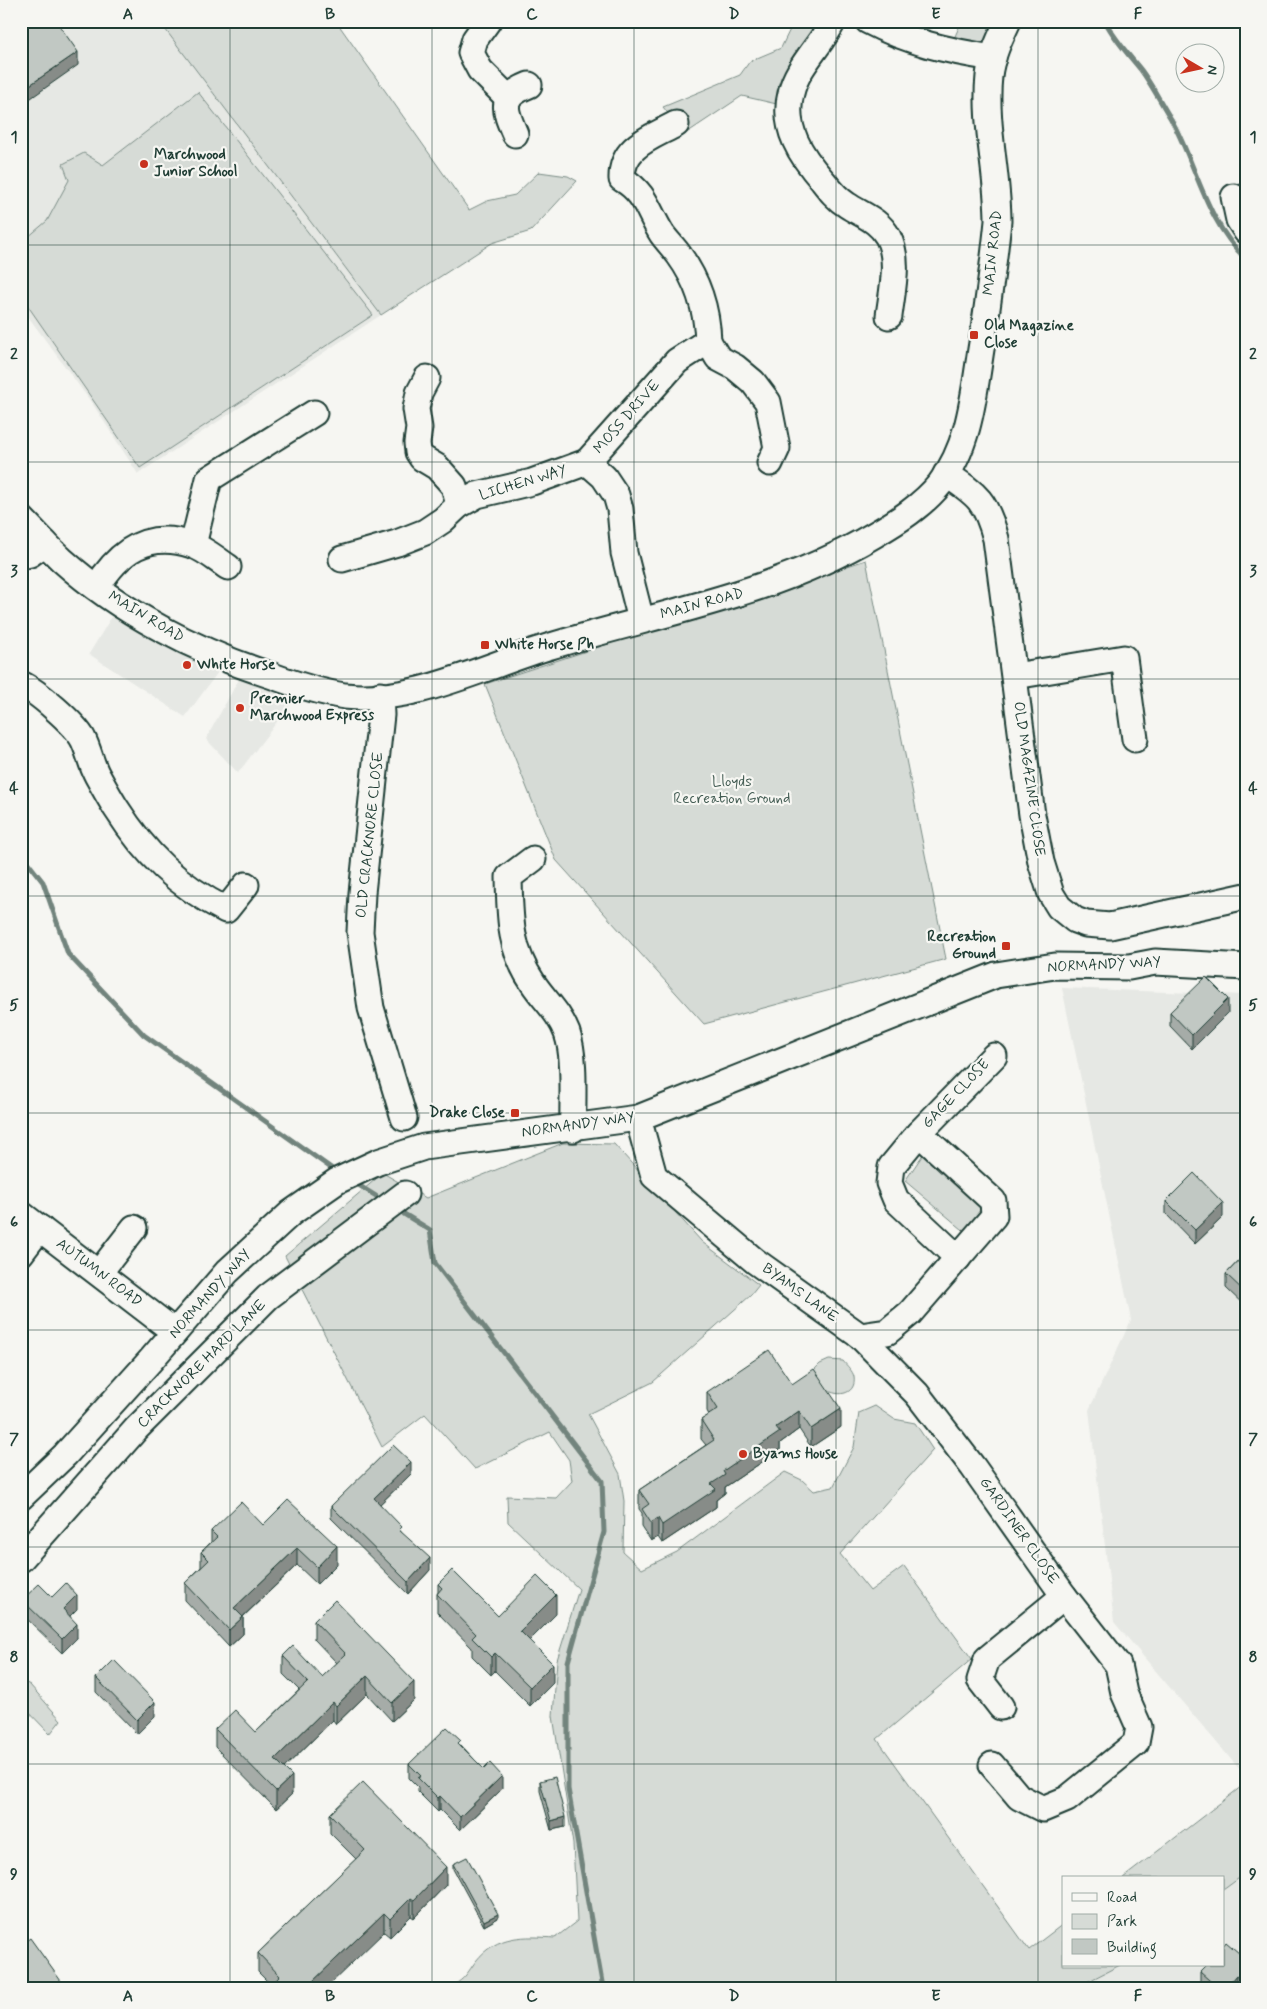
<svg xmlns="http://www.w3.org/2000/svg" width="1267" height="2009" font-family="Mynerve,sans-serif">
<style>
.built{fill:#e6e8e4}
.green{fill:#d6dbd6;stroke:#7a8c85}
.lines{fill:none;stroke-linecap:round;stroke-linejoin:round}
.stream{stroke:#72847d;stroke-width:5}
.minor-casing{stroke:#1f3d34;stroke-width:29}
.minor{stroke:#f6f6f2;stroke-width:25}
.wall{fill:#a6aca8;stroke:#1f3d34}
.shaded-wall{fill:#878c88;stroke:#1f3d34}
.building{fill:#c1c8c3;stroke:#1f3d34}
.grid{fill:none;stroke:#1f3d34;stroke-width:1;stroke-opacity:0.55}
.poi-dot{fill:#c8321e;stroke:#f6f6f2;stroke-width:2}
.labels{text-anchor:middle;dominant-baseline:central;stroke-width:4.5;stroke-linejoin:round;paint-order:stroke}
.poi-label{font-size:15px;font-weight:bold;fill:#1f3d34;stroke:#f6f6f2;text-anchor:start}
.street-label{font-size:15px;fill:#1f3d34;stroke:#f6f6f2}
.park-label{font-size:15px;fill:#445d54;stroke:#f6f6f2}
.neatline{fill:none;stroke:#1f3d34;stroke-width:2}
.grid-label{font-size:16px;text-anchor:middle;font-weight:bold;fill:#1f3d34}
</style>
<rect width="100%" height="100%" fill="#f6f6f2"/>
<filter id="ink" filterUnits="userSpaceOnUse"><feTurbulence type="fractalNoise" baseFrequency=".02" numOctaves="2"/><feDisplacementMap in="SourceGraphic" scale="10" xChannelSelector="R" yChannelSelector="G"/><feConvolveMatrix kernelMatrix="1 2 1 2 8 2 1 2 1" color-interpolation-filters="sRGB"/></filter>
<g filter="url(#ink)">
<!-- built -->
<g class="built">
<polygon points="21,21 159,21 381,315 138,474 94,406 21,307"/>
<polygon points="112,616 218,672 185,717 89,654"/>
<polygon points="239,679 296,697 238,773 206,739"/>
<polygon points="1062,988 1246,995 1246,1777 1114,1622 1089,1410 1131,1320"/>
<polygon points="1246,1873 1246,1988 1075,1988 1120,1965 1223,1965 1223,1890"/>
</g>
<!-- green -->
<g class="green">
<polygon points="159,21 336,21 469,210 487,201 515,195 539,172 568,176 577,181 531,231 492,243 381,315"/>
<polygon points="794,21 821,21 781,105 742,96 685,134 663,107 740,75 750,61 781,48"/>
<polygon points="971,21 999,21 988,48 952,43 960,25"/>
<polygon points="198,92 373,315 140,468 21,296 21,243 47,221 69,180 63,164 84,153 103,165"/>
<polygon points="866,560 946,959 704,1024 556,860 485,684"/>
<path d="M563 1143 614 1144 702 1242 759 1285 751 1295 653 1382 588 1414 620 1474 624 1501 623 1552 642 1569 677 1552 785 1472 802 1480 814 1491 833 1487 854 1447 859 1413 875 1406 894 1419 915 1423 933 1450 840 1554 870 1591 904 1566 972 1659 877 1739 1029 1950 1063 1924V1965H1120L1075 1988H449C466 1978 465 1976 476 1961 497 1934 525 1936 555 1938L577 1921 573 1844 553 1716 557 1660 579 1589 508 1522 507 1496 556 1498 572 1481 569 1460 550 1432 475 1469 425 1414 382 1447 285 1256 383 1173 426 1198Z"/>
<polygon points="924,1153 987,1208 969,1235 905,1181"/>
<path d="M829 1360 843 1361C847 1366 853 1371 854 1377 857 1396 834 1398 824 1387 820 1383 817 1375 814 1370L820 1364Z"/>
<polygon points="21,1680 30,1685 61,1720 50,1734 21,1704"/>
<polygon points="1246,1783 1246,1873 1223,1890 1223,1878 1123,1878"/>
</g>
<g class="lines">
<!-- stream -->
<g class="stream">
<path d="M1105 21C1115 40 1128 54 1141 70 1152 85 1161 103 1171 119 1197 166 1205 220 1246 259"/>
<polyline points="1246,312 1242,325 1246,342"/>
<polyline points="21,854 43,882 68,954 144,1035 331,1168"/>
<polyline points="360,1186 376,1196"/>
<polyline points="404,1214 430,1230 435,1263 602,1481 604,1532 568,1662 568,1789 603,1988"/>
</g>
<!-- minor casing -->
<g class="minor-casing">
<g id="minor">
<polyline points="488,21 475,39 471,53 480,70 508,98"/>
<path d="M833 21C821 46 797 66 791 93 782 128 801 156 823 181 830 190 837 199 847 205 862 215 879 220 888 237 900 260 892 291 889 316"/>
<path d="M868 21C908 42 948 51 993 58"/>
<path d="M515 134C504 109 499 97 529 85"/>
<polyline points="1234,197 1239,220 1246,231"/>
<polyline points="708,341 718,358 735,367 753,382 768,402 777,448 770,463"/>
<polyline points="427,378 419,393 416,409 419,428 417,443 418,452 422,458 437,467 454,486 459,505"/>
<path d="M946 474C978 495 986 501 996 539L1032 815 1041 862 1051 894 1059 907 1075 920 1086 924 1110 926 1246 896"/>
<path d="M21 518C35 532 48 547 62 560 120 612 196 651 270 675 294 684 319 692 345 696 415 704 485 665 551 646 660 613 775 594 874 535 898 521 922 506 940 484 971 444 974 391 982 343 988 302 994 262 998 221 998 173 984 123 989 76 991 57 1000 38 1008 21"/>
<polyline points="193,545 209,479 314,413"/>
<polyline points="21,556 30,554 45,543"/>
<polyline points="342,559 397,543 425,532 443,520 459,505 477,495 532,482 587,462"/>
<path d="M97 587C119 551 148 530 192 545 205 549 217 560 228 567"/>
<path d="M641 620 624 553 620 509 616 495 604 477 587 462 677 361 708 341C707 309 698 281 679 255 674 248 667 241 662 234 648 212 646 193 622 179 621 146 651 138 676 124"/>
<polyline points="1015,676 1124,658 1135,739"/>
<path d="M21 684C37 691 75 724 83 739 89 751 91 764 97 775 103 786 109 797 116 808 146 855 177 885 226 910L246 885"/>
<polyline points="380,695 381,715 362,893 360,932 371,1008 404,1118"/>
<path d="M533 859 509 877C510 916 509 948 533 983 545 1001 559 1012 567 1033 576 1059 572 1101 573 1129"/>
<polyline points="638,1118 654,1176 755,1261 860,1336 917,1394 973,1467 1064,1596 1118,1665 1124,1693 1139,1727 1136,1743 1067,1799 1043,1809 1019,1797 992,1765"/>
<polyline points="21,1214 175,1332"/>
<polyline points="21,1253 40,1228"/>
<polyline points="958,1258 896,1200 889,1183 891,1167 919,1133 994,1056"/>
<polyline points="99,1273 134,1228"/>
<polyline points="860,1336 887,1332 910,1313 994,1216 993,1201 919,1133"/>
<polyline points="21,1497 65,1455 150,1361 227,1272 291,1213 337,1181 378,1162 424,1147 638,1118 996,975 1055,966 1129,967 1155,962 1246,967"/>
<polyline points="21,1559 137,1428 268,1297 405,1194"/>
<polyline points="1001,1707 980,1680 987,1659 1064,1596"/>
</g>
</g>
<!-- minor -->
<use href="#minor" class="minor"/>
</g>
<!-- wall -->
<g class="wall">
<polygon points="1170,1012 1228,1013 1192,1049 1170,1026"/>
<polygon points="1166,1201 1223,1217 1195,1244 1166,1214"/>
<polygon points="1246,1253 1246,1307 1226,1288 1226,1274"/>
<polygon points="792,1384 841,1427 811,1447 799,1429 780,1443 780,1450 725,1487 725,1493 716,1500 716,1507 662,1543 658,1537 651,1541 642,1527 642,1513 639,1509 639,1490 706,1445 701,1439 701,1420 709,1415 707,1411 707,1392"/>
<polygon points="411,1474 380,1504 430,1570 408,1594 331,1518 331,1506"/>
<polygon points="263,1525 337,1564 317,1584 297,1565 243,1617 243,1634 229,1647 185,1600 185,1583 201,1567 201,1552 211,1542 211,1531"/>
<polygon points="438,1584 498,1616 556,1614 529,1641 553,1683 530,1706 495,1671 491,1675 472,1656 472,1648 437,1612 437,1594 438,1592"/>
<polygon points="52,1597 77,1609 70,1616 77,1638 62,1653 22,1614 22,1600"/>
<polygon points="314,1621 414,1700 392,1721 367,1694 336,1724 333,1720 284,1768 292,1794 276,1809 215,1747 215,1729 256,1732 299,1690 283,1674 283,1656 322,1677 337,1663 314,1639"/>
<polygon points="96,1678 155,1716 137,1734 96,1692"/>
<polygon points="461,1745 502,1789 460,1830 440,1810 438,1812 418,1792 418,1787 409,1778 409,1764"/>
<polygon points="540,1781 565,1827 551,1830 540,1791"/>
<polygon points="330,1814 446,1885 414,1918 411,1916 390,1937 384,1932 271,1985 258,1972 258,1953 356,1859 330,1833"/>
<polygon points="453,1864 498,1918 484,1926 453,1869"/>
<polygon points="1246,1959 1246,1988 1242,1988 1236,1984 1233,1988 1207,1988 1200,1982 1200,1972"/>
</g>
<!-- shaded-wall -->
<g class="shaded-wall">
<polygon points="78,52 78,65 21,105 21,91"/>
<polygon points="1228,999 1228,1013 1192,1049 1192,1035"/>
<polygon points="1223,1203 1223,1217 1195,1244 1195,1230"/>
<polygon points="841,1409 841,1427 811,1447 811,1429"/>
<polygon points="799,1411 799,1429 780,1443 780,1450 725,1487 725,1493 716,1500 716,1507 662,1543 662,1525 711,1484 723,1471 776,1427"/>
<polygon points="411,1462 411,1474 374,1510 374,1498"/>
<polygon points="658,1518 658,1537 651,1541 651,1523"/>
<polygon points="337,1546 337,1564 317,1584 317,1567"/>
<polygon points="297,1548 297,1565 234,1625 234,1608"/>
<polygon points="430,1558 430,1570 408,1594 408,1582"/>
<polygon points="77,1595 77,1609 63,1623 63,1609"/>
<polygon points="556,1595 556,1614 520,1650 520,1631"/>
<polygon points="243,1617 243,1634 229,1647 229,1630"/>
<polygon points="77,1624 77,1638 62,1653 62,1639"/>
<polygon points="495,1653 495,1671 491,1675 491,1657"/>
<polygon points="553,1664 553,1683 530,1706 530,1687"/>
<polygon points="367,1676 367,1694 336,1724 336,1706"/>
<polygon points="414,1682 414,1700 392,1721 392,1703"/>
<polygon points="155,1702 155,1716 137,1734 137,1720"/>
<polygon points="333,1702 333,1720 275,1777 275,1759"/>
<polygon points="292,1776 292,1794 276,1809 276,1791"/>
<polygon points="502,1776 502,1789 460,1830 460,1817"/>
<polygon points="440,1796 440,1810 438,1812 438,1798"/>
<polygon points="565,1817 565,1827 551,1830 551,1821"/>
<polygon points="446,1867 446,1885 414,1918 414,1900"/>
<polygon points="411,1898 411,1916 390,1937 390,1919"/>
<polygon points="384,1913 384,1932 326,1988 311,1988 311,1983"/>
<polygon points="498,1914 498,1918 484,1926 484,1921"/>
<polygon points="1236,1975 1236,1984 1233,1988 1225,1988"/>
</g>
<!-- building -->
<g class="building">
<polygon points="21,21 56,21 78,52 21,91"/>
<polygon points="1206,977 1228,999 1192,1035 1170,1012"/>
<polygon points="1194,1173 1223,1203 1195,1230 1166,1201"/>
<polygon points="1246,1253 1246,1293 1226,1274"/>
<polygon points="769,1350 792,1384 814,1369 841,1409 811,1429 799,1411 776,1427 780,1432 723,1471 725,1475 711,1484 716,1489 662,1525 658,1518 651,1523 642,1509 649,1504 639,1490 714,1440 701,1420 718,1409 707,1392"/>
<polygon points="393,1445 411,1462 374,1498 402,1527 399,1530 430,1558 408,1582 331,1506"/>
<polygon points="288,1500 337,1546 317,1567 297,1548 234,1608 243,1617 229,1630 185,1583 209,1560 201,1552 217,1537 211,1531 241,1502 263,1525"/>
<polygon points="452,1570 498,1616 537,1576 556,1595 520,1631 553,1664 530,1687 495,1653 491,1657 472,1638 476,1634 437,1594 442,1588 438,1584"/>
<polygon points="66,1583 77,1595 63,1609 77,1624 62,1639 22,1600 39,1584 52,1597"/>
<polygon points="335,1600 414,1682 392,1703 367,1676 336,1706 333,1702 275,1759 292,1776 276,1791 215,1729 235,1710 256,1732 308,1682 283,1656 293,1646 322,1677 346,1654 314,1621"/>
<polygon points="114,1660 155,1702 137,1720 96,1678"/>
<polygon points="447,1727 461,1740 458,1743 484,1769 490,1763 502,1776 460,1817 440,1796 438,1798 418,1778 421,1776 409,1764"/>
<polygon points="555,1777 565,1817 551,1821 540,1781"/>
<polygon points="363,1782 446,1867 414,1900 411,1898 390,1919 384,1913 311,1983 315,1988 268,1988 280,1976 258,1953 365,1850 330,1814"/>
<polygon points="467,1857 498,1914 484,1921 453,1864"/>
<polygon points="30,1938 66,1988 21,1988 21,1945"/>
<polygon points="1226,1942 1246,1959 1246,1981 1236,1975 1225,1988 1218,1988 1200,1972 1207,1965 1223,1965 1223,1946"/>
</g>
</g>
<!-- grid -->
<path class="grid" d="M230 21V1988M432 21V1988M634 21V1988M836 21V1988M1038 21V1988M21 245H1246M21 462H1246M21 679H1246M21 896H1246M21 1113H1246M21 1330H1246M21 1547H1246M21 1764H1246"/>
<!-- markers -->
<g class="poi-dot">
<circle cx="144" cy="164" r="5"/>
<rect x="969" y="330" width="10" height="10" rx="2.5"/>
<rect x="480" y="640" width="10" height="10" rx="2.5"/>
<circle cx="187" cy="665" r="5"/>
<circle cx="240" cy="708" r="5"/>
<rect x="1001" y="941" width="10" height="10" rx="2.5"/>
<rect x="510" y="1108" width="10" height="10" rx="2.5"/>
<circle cx="743" cy="1454" r="5"/>
</g>
<g class="labels">
<!-- poi labels -->
<g class="poi-label">
<text x="154" y="155">Marchwood<tspan x="154" dy="17">Junior School</tspan></text>
<text x="984" y="326">Old Magazine<tspan x="984" dy="17">Close</tspan></text>
<text x="495" y="645">White Horse Ph</text>
<text x="197" y="665">White Horse</text>
<text x="250" y="699">Premier<tspan x="250" dy="17">Marchwood Express</tspan></text>
<text x="996" y="937" text-anchor="end">Recreation<tspan x="996" dy="17">Ground</tspan></text>
<text x="505" y="1113" text-anchor="end">Drake Close</text>
<text x="753" y="1454">Byams House</text>
</g>
<!-- street labels -->
<g class="street-label">
<text transform="translate(993 253) rotate(-84)">MAIN ROAD</text>
<text transform="translate(627 417) rotate(-49)">MOSS DRIVE</text>
<text transform="translate(523 483) rotate(-17)">LICHEN WAY</text>
<text transform="translate(702 604) rotate(-15)">MAIN ROAD</text>
<text transform="translate(146 617) rotate(31)">MAIN ROAD</text>
<text transform="translate(1029 779) rotate(82)">OLD MAGAZINE CLOSE</text>
<text transform="translate(370 835) rotate(-84)">OLD CRACKNORE CLOSE</text>
<text transform="translate(1104 965) rotate(-3)">NORMANDY WAY</text>
<text transform="translate(956 1094) rotate(-46)">GAGE CLOSE</text>
<text transform="translate(578 1125) rotate(-8)">NORMANDY WAY</text>
<text transform="translate(99 1273) rotate(37)">AUTUMN ROAD</text>
<text transform="translate(800 1293) rotate(36)">BYAMS LANE</text>
<text transform="translate(210 1294) rotate(-48)">NORMANDY WAY</text>
<text transform="translate(202 1364) rotate(-45)">CRACKNORE HARD LANE</text>
<text transform="translate(1019 1531) rotate(55)">GARDINER CLOSE</text>
</g>
<!-- park labels -->
<g class="park-label">
<text x="732" y="782">Lloyds<tspan x="732" dy="17">Recreation Ground</tspan></text>
</g>
</g>
<!-- margin -->
<rect width="1267" height="2009" fill="none" stroke="#f6f6f2" stroke-width="55"/>
<!-- legend -->
<rect x="1062" y="1876" width="162" height="90" fill="#f6f6f2" stroke="#a0aca6"/>
<rect x="1072" y="1893" width="25" height="8" fill="#f6f6f2" stroke="#a0aca6"/>
<text x="1107" y="1902" font-size="15" fill="#1f3d34">Road</text>
<rect x="1072" y="1914" width="25" height="15" fill="#d6dbd6" stroke="#a0aca6"/>
<text x="1107" y="1926" font-size="15" fill="#1f3d34">Park</text>
<rect x="1072" y="1939" width="25" height="15" fill="#c1c8c3" stroke="#a0aca6"/>
<text x="1107" y="1952" font-size="15" fill="#1f3d34">Building</text>
<!-- north arrow -->
<g transform="translate(1200 68) rotate(99)"><circle r="24" fill="#f6f6f2" stroke="#a0aca6"/>
<path d="M0-4L9 19L0 12L-9 19Z" fill="#c8321e"/>
<text y="-8" font-size="14" font-weight="bold" text-anchor="middle" fill="#1f3d34">N</text>
</g>
<rect x="28" y="28" width="1212" height="1954" class="neatline"/>
<g class="grid-label">
<text x="128" y="19">A</text>
<text x="330" y="19">B</text>
<text x="532" y="19">C</text>
<text x="734" y="19">D</text>
<text x="936" y="19">E</text>
<text x="1138" y="19">F</text>
<text x="14" y="142">1</text>
<text x="1253" y="142">1</text>
<text x="14" y="359">2</text>
<text x="1253" y="359">2</text>
<text x="14" y="576">3</text>
<text x="1253" y="576">3</text>
<text x="14" y="793">4</text>
<text x="1253" y="793">4</text>
<text x="14" y="1010">5</text>
<text x="1253" y="1010">5</text>
<text x="14" y="1227">6</text>
<text x="1253" y="1227">6</text>
<text x="14" y="1444">7</text>
<text x="1253" y="1444">7</text>
<text x="14" y="1662">8</text>
<text x="1253" y="1662">8</text>
<text x="14" y="1879">9</text>
<text x="1253" y="1879">9</text>
<text x="128" y="2001">A</text>
<text x="330" y="2001">B</text>
<text x="532" y="2001">C</text>
<text x="734" y="2001">D</text>
<text x="936" y="2001">E</text>
<text x="1138" y="2001">F</text>
</g>
</svg>
